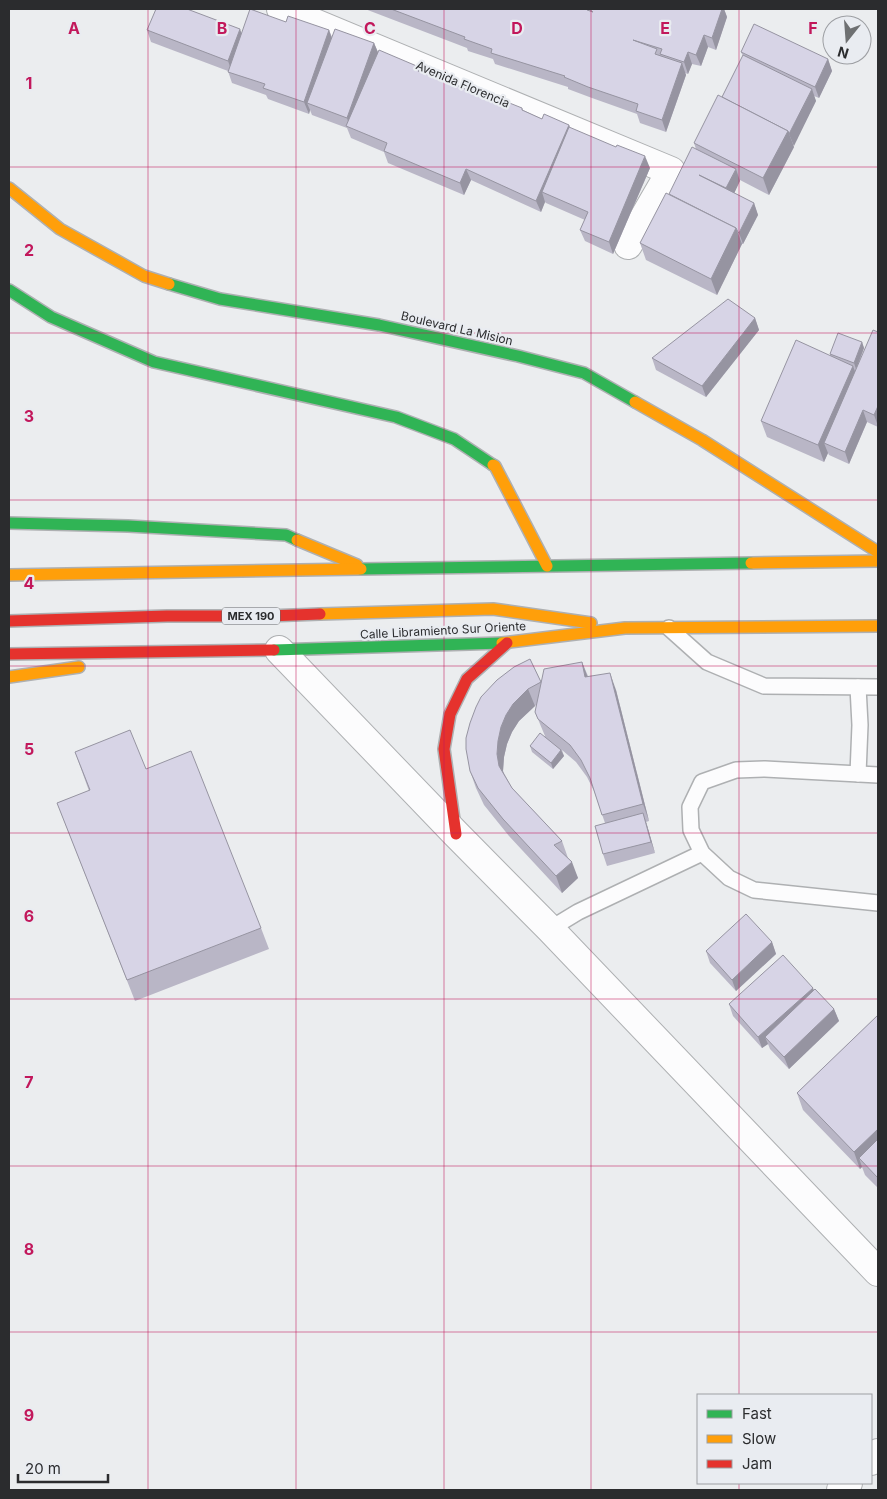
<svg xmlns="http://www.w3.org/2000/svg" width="887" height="1499" font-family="Inter,sans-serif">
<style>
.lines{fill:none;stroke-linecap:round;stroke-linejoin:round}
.lane-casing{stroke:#aeb0b2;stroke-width:18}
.street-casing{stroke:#aeb0b2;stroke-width:30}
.fast-casing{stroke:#aeb0b2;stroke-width:14}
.slow-casing{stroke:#aeb0b2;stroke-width:14}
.jam-casing{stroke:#aeb0b2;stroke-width:14}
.lane{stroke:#fcfcfd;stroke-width:15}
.street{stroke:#fcfcfd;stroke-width:28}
.fast{stroke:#30b455;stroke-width:11}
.slow{stroke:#ff9f0a;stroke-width:11}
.jam{stroke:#e5322d;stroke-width:11}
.wall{fill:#b9b6c6}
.shaded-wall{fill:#9694a1}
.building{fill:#d7d4e6;stroke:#9694a1}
.grid{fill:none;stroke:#c2185b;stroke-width:1;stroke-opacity:0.55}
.labels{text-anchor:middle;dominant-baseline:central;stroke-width:4.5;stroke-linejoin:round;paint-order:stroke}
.shield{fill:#e9ecf1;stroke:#646668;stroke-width:1}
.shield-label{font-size:11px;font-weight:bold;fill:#2b2c2e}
.street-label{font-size:12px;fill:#2b2c2e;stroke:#e9ecf1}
.grid-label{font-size:16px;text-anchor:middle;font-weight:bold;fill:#c2185b;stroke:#e9ecf1;stroke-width:4.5;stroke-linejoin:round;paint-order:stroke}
</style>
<rect width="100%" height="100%" fill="#ebedef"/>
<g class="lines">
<!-- lane casing -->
<g class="lane-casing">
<g id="lane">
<polyline points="669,628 707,662 764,686 878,687"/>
<polyline points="858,774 860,725 858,687"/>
<polyline points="878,775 765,769 736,770 702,782 690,807 691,830 702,853 729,878 754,890 878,903"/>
<polyline points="550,929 578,912 702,853"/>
</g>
</g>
<!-- street casing -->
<g class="street-casing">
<g id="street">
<polyline points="281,9 671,171 628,245"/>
<polyline points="279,650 456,834 550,929 878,1272"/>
<polyline points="871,1461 878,1453"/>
<polyline points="841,1490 848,1483"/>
</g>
</g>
<!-- fast casing -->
<g class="fast-casing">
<g id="fast">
<polyline points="169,284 220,299 379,325 518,356 584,373 635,402"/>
<polyline points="9,290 51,317 154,362 396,417 454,439 493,465"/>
<polyline points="9,523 128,526 286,535 297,540"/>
<polyline points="361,569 751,563"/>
<polyline points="274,650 502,643"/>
</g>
</g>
<!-- slow casing -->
<g class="slow-casing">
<g id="slow">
<polyline points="9,188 60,229 144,276 169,284"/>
<polyline points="635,402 702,440 878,552"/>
<polyline points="493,465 495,466 547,566"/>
<polyline points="297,540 357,565"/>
<polyline points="751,563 878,561"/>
<polyline points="9,575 361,569"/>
<polyline points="320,614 493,609 591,623"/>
<polyline points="502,643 625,628 878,626"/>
<polyline points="9,677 79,667"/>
</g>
</g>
<!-- jam casing -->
<g class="jam-casing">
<g id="jam">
<polyline points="9,621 167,616 268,616 320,614"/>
<polyline points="9,654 274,650"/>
<polyline points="456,834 444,749 450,714 467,679 507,643"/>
</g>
</g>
<!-- lane -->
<use href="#lane" class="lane"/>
<!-- street -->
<use href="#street" class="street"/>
<!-- fast -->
<use href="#fast" class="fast"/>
<!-- slow -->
<use href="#slow" class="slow"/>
<!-- jam -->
<use href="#jam" class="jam"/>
</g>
<!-- wall -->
<g class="wall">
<polygon points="365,9 724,9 727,17 716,50 708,47 701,66 692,64 688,74 685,73 686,75 666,132 640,123 637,114 592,98 568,89 568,87 495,64 493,59 468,51 467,48"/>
<polygon points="286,22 329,30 332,37 374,43 378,52 419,67 421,72 495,103 522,108 523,110 542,119 569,125 570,128 650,168 613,254 585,241 580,230 585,220 546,203 545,202 541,212 471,180 464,195 388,163 384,152 351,138 347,128 312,115 310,110 309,114 268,99 266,95 232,83 228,71 151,42 147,30 241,33"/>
<polygon points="741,52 828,59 832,71 819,98 814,96 816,101 793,146 794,147 769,195 740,180 734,193 754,203 758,215 743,244 742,244 717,295 646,260 640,243 696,149 694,143 722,97 743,56"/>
<polygon points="755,318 759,330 706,397 656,370 652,358"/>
<polygon points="878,332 878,427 867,422 849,464 829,455 828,453 824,462 767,437 761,421 830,355 830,354 862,342 864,348 860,360"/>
<polygon points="530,659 541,682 582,662 588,676 616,690 649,821 646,822 655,853 607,866 603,854 605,823 594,791 587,777 576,762 562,750 564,756 553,769 532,752 530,746 545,736 535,712 537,704 535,706 519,721 512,732 507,744 504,757 503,771 504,773 512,788 562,841 568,858 578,878 562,893 509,836 484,805 476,788 470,771"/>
<polygon points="75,752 146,769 261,928 269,949 135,1001 57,803 89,791"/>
<polygon points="772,942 776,954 736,991 710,963 706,951"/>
<polygon points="813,988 814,991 834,1009 839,1021 789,1069 770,1049 768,1044 762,1048 733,1016 729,1004"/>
<polygon points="878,1015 878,1188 865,1175 862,1167 860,1169 803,1110 797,1093"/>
</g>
<!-- shaded-wall -->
<g class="shaded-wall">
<polygon points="722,9 724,9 727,17 716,50 712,38"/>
<polygon points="240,29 244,40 232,72 228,61"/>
<polygon points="329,30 333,42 307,103 310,110 309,114 304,102"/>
<polygon points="704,35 708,47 701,66 696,55"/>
<polygon points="374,43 379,55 350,128 347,118"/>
<polygon points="688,52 692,64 688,74 684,62"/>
<polygon points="828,59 832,71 819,98 815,87"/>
<polygon points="682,63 686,75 666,132 662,120"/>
<polygon points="812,89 816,101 794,146 789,134"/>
<polygon points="569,125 573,136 542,192 545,202 541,212 536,201"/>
<polygon points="788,131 794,147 769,195 763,178"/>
<polygon points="645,156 650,168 613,254 609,242"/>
<polygon points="466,169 471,180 464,195 460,183"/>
<polygon points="736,169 740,181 731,200 726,188"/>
<polygon points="754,203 758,215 743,244 739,233"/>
<polygon points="736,228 742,244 717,295 711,279"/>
<polygon points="755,318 759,330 706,397 702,386"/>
<polygon points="862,342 864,348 856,369 854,363"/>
<polygon points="853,366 859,382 824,443 828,453 824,462 818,445"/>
<polygon points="878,406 878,426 874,415"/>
<polygon points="863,410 867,422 849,464 845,452"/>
<polygon points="582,662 588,678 585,677"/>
<polygon points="610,673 616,690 649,821 643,804"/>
<polygon points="528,689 535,706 519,721 512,732 507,744 504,757 503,771 505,783 499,766 497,754 498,741 501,727 506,715 513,704"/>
<polygon points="561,750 564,756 553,769 551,763"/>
<polygon points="643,813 647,825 655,853 651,842"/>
<polygon points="572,862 578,878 562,893 556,876"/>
<polygon points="772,942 776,954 736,991 732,980"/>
<polygon points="813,988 817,1000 765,1037 768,1044 762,1048 758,1037"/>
<polygon points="834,1009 839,1021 789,1069 784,1057"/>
<polygon points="878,1129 878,1152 859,1158 862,1167 860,1169 854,1152"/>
</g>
<!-- building -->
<g class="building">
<polygon points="156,9 187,9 240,29 228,61 147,30"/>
<polygon points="250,9 286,22 288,16 329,30 304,102 263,88 265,84 228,72"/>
<polygon points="391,9 587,9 587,10 593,12 589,9 722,9 712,38 704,35 696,55 688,52 684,62 660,54 662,49 633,40 657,49 655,54 682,63 662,120 636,111 638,104 588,87 564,77 565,76 491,53 492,49 464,39 465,37"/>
<polygon points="754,24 828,59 815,87 741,52"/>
<polygon points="335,29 374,43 347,118 307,103"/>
<polygon points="379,50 419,67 418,71 438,79 439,77 495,103 497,98 522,108 522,110 542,119 544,114 569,125 536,201 466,169 460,183 384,151 387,143 346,126"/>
<polygon points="743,55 812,89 789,134 788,131 722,97"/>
<polygon points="718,95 788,131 763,178 694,143"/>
<polygon points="569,127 616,147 617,145 645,156 609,242 580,230 588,212 542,192"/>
<polygon points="692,147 736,169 726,188 699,175 754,203 739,233 738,232 736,228 669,194"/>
<polygon points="666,193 736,228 711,279 640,243"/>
<polygon points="728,299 755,318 702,386 652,358"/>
<polygon points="873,330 878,332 878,406 874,415 863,410 845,452 824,443"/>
<polygon points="838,333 862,342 854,363 830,354"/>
<polygon points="796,340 853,366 818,445 761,421"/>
<polygon points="530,659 541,682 528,689 513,704 506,715 501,727 498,741 497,754 499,766 512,788 562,841 554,845 572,862 556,876 503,819 478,788 470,771 466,749 466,738 470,723 476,707 481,697 497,680 514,667"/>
<polygon points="582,662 585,677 610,673 643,804 602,815 590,778 581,760 570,745 538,719 535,712 544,669"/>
<polygon points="130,730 146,769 191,751 261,928 127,980 57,803 90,790 75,752"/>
<polygon points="540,733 561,750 551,763 530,746"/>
<polygon points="643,813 651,842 603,854 595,826"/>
<polygon points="746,914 772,942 732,980 706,951"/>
<polygon points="783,955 813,988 758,1037 729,1004"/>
<polygon points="815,989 834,1009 784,1057 765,1037"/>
<polygon points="878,1015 878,1129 854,1152 797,1093"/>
<polygon points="878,1139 878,1178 859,1158"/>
</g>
<!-- grid -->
<path class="grid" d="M148 9V1490M296 9V1490M444 9V1490M591 9V1490M739 9V1395M9 167H878M9 333H878M9 500H878M9 666H878M9 833H878M9 999H878M9 1166H878M9 1332H878M739 1483V1490"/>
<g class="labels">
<!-- shield labels -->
<rect class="shield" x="222" y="607.5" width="58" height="17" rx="4"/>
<g class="shield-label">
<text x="251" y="616">MEX 190</text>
</g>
<!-- street labels -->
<g class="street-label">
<text transform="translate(463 84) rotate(23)">Avenida Florencia</text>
<text transform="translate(457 328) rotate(13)">Boulevard La Mision</text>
<text transform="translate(443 630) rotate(-3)">Calle Libramiento Sur Oriente</text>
</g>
</g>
<g class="grid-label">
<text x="74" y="34">A</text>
<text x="222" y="34">B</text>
<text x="370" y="34">C</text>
<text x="517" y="34">D</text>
<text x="665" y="34">E</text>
<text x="813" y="34">F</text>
<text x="29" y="89">1</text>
<text x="29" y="256">2</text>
<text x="29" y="422">3</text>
<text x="29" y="589">4</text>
<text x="29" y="755">5</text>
<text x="29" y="922">6</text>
<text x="29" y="1088">7</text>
<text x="29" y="1255">8</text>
<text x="29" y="1421">9</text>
</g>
<!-- border -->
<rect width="887" height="1499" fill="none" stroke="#2b2c2e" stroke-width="20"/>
<!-- legend -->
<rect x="697" y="1394" width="175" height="90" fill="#e9ecf1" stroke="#9d9fa3"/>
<rect x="707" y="1410" width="25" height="8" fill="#30b455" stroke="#9d9fa3"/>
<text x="742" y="1419" font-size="15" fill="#2b2c2e">Fast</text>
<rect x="707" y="1435" width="25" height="8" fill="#ff9f0a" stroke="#9d9fa3"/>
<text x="742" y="1444" font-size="15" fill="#2b2c2e">Slow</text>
<rect x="707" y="1460" width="25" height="8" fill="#e5322d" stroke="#9d9fa3"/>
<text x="742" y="1469" font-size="15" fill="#2b2c2e">Jam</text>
<!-- north arrow -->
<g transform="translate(847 40) rotate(197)"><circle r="24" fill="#e9ecf1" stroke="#9d9fa3"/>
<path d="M0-4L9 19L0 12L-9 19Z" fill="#6e7072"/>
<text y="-8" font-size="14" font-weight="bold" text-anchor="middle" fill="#2b2c2e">N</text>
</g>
<!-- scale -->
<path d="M18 1474v8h90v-8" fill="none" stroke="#2b2c2e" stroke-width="2.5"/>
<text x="25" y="1474" font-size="15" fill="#2b2c2e" stroke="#e9ecf1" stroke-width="4" paint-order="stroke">20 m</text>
</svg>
